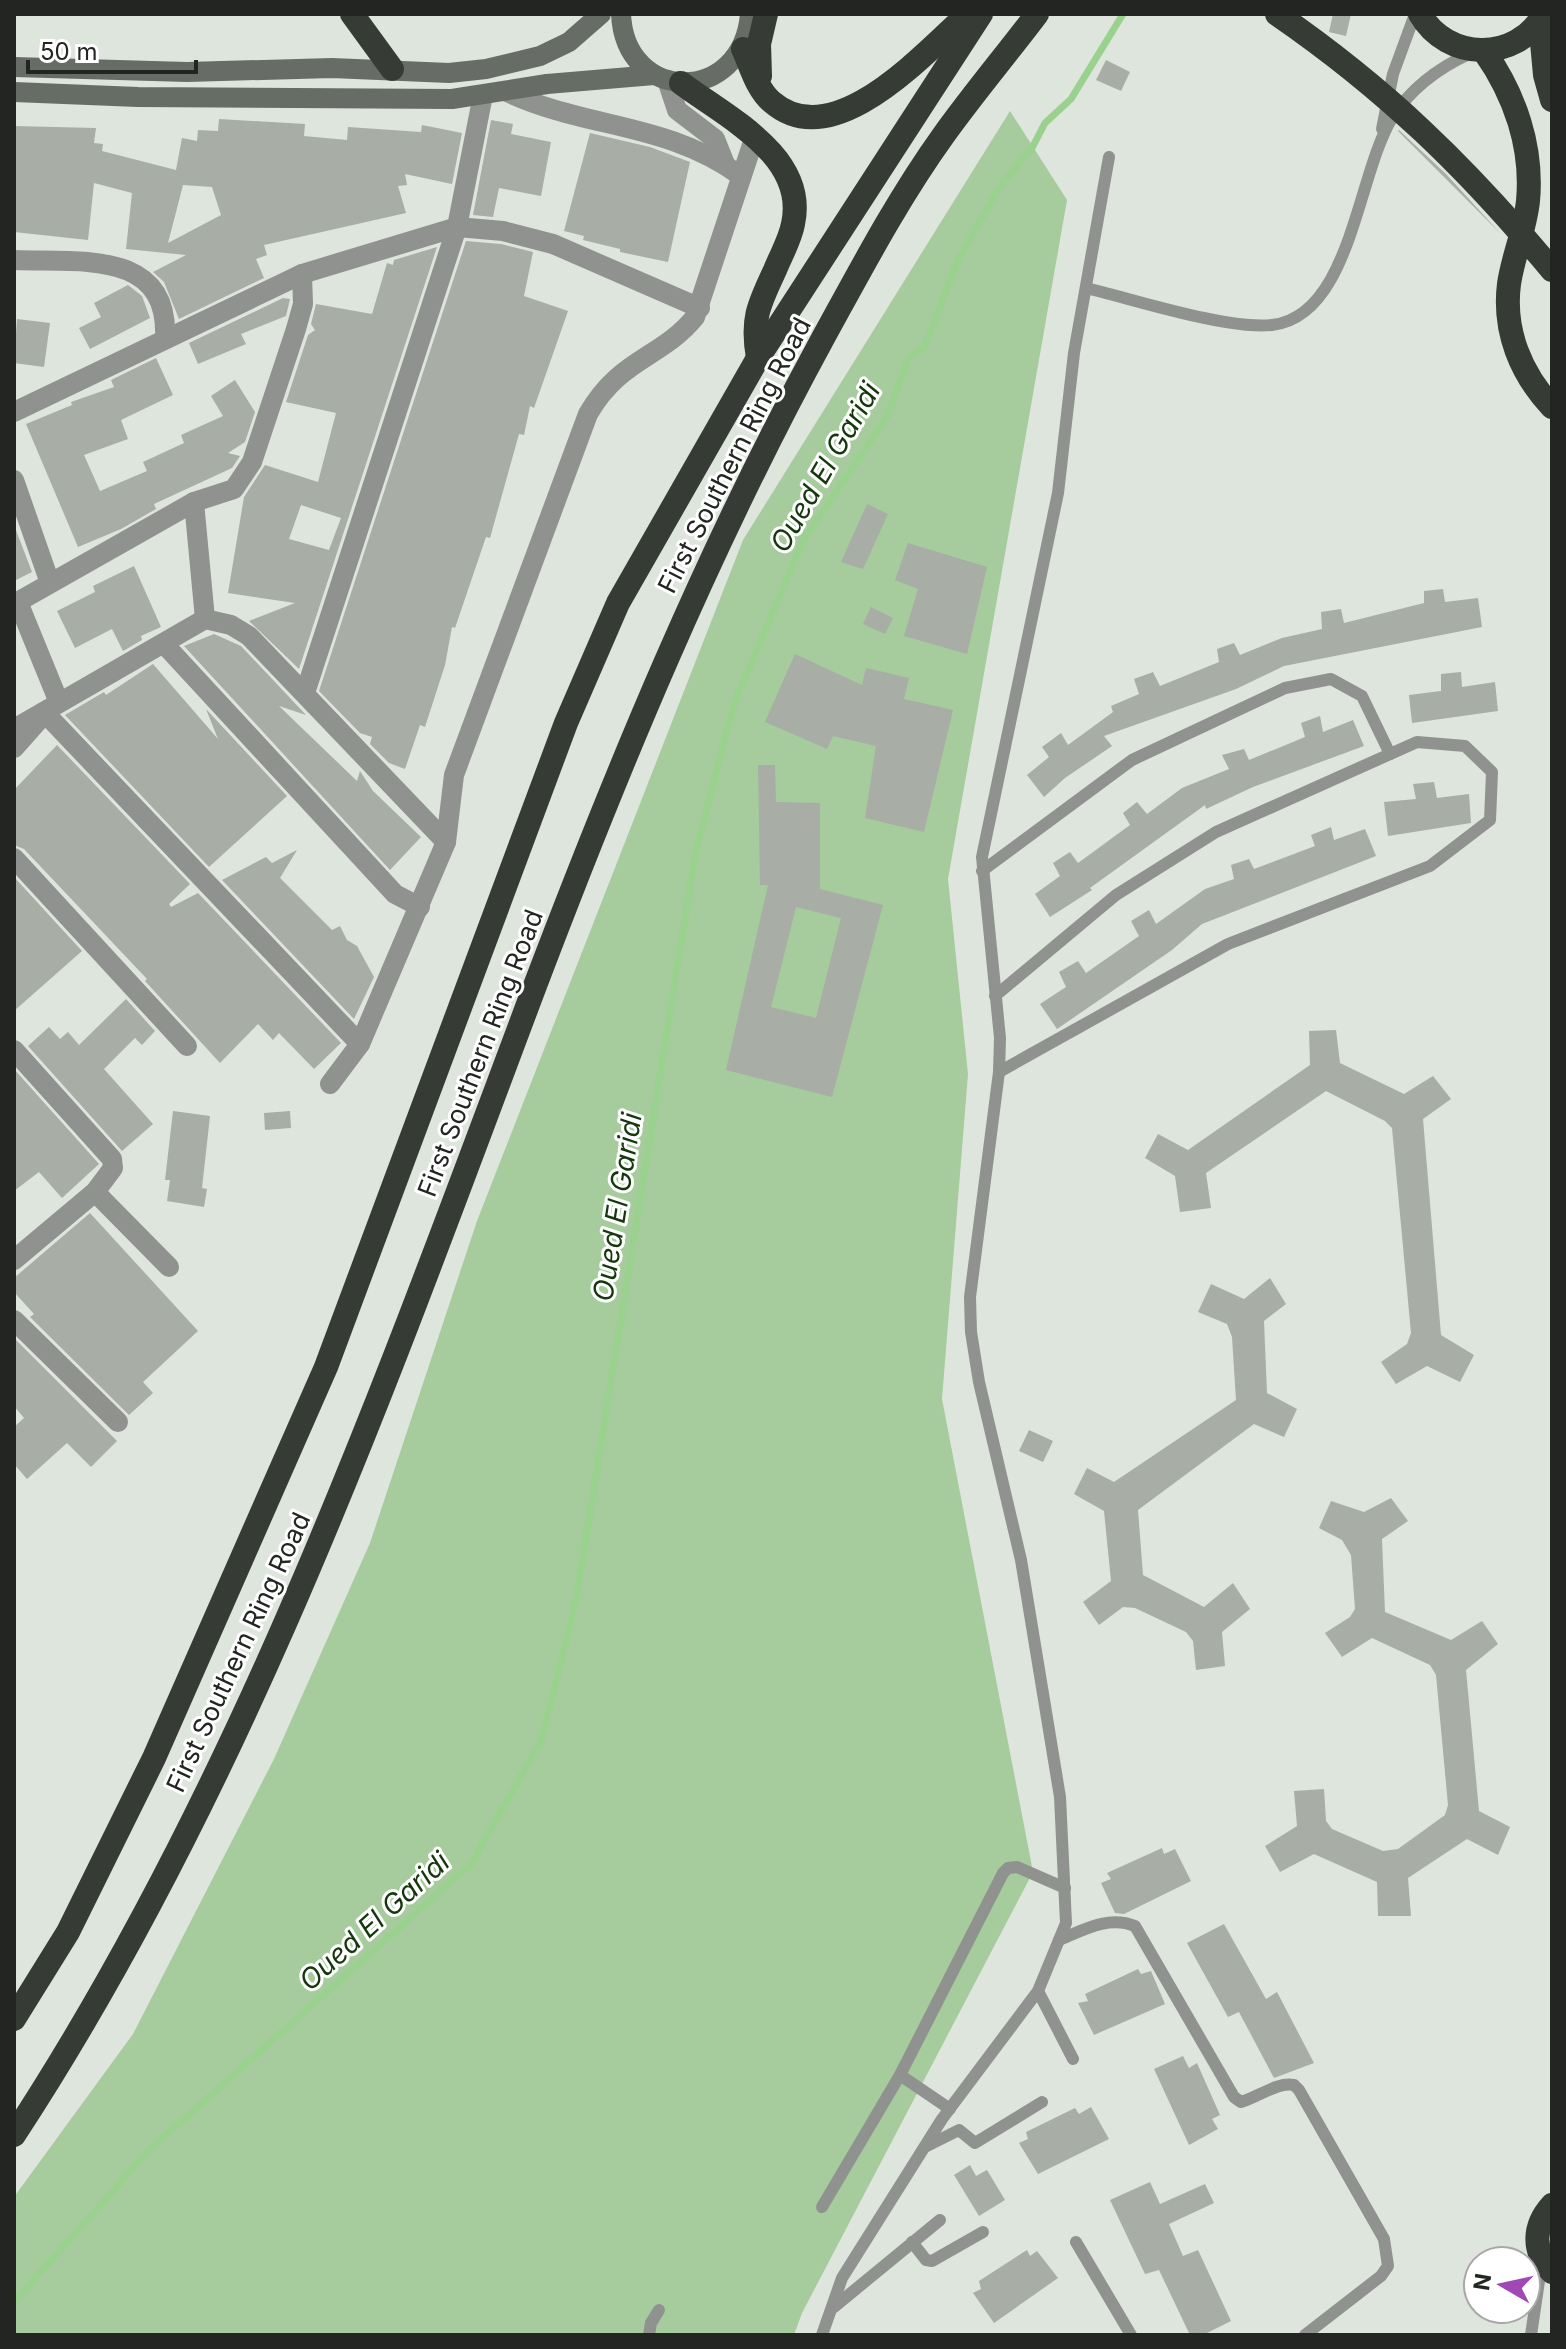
<svg xmlns="http://www.w3.org/2000/svg" width="1566" height="2349" font-family="Inter,sans-serif">
<style>
.green{fill:#a6cb9d}
.lines{fill:none;stroke-linecap:round;stroke-linejoin:round}
.stream{stroke:#9bd18e;stroke-width:7}
.building{fill:#a8ada6;fill-rule:evenodd}
.lane{stroke:#90928f;stroke-width:12}
.street{stroke:#90928f;stroke-width:20}
.secondary{stroke:#686c67;stroke-width:20}
.highway{stroke:#363b35;stroke-width:24}
.labels{text-anchor:middle;dominant-baseline:central;stroke-width:6;stroke-linejoin:round;paint-order:stroke}
.street-label{font-size:26px;fill:#222522;stroke:#fff}
.water-label{font-size:28px;font-style:italic;fill:#14380b;stroke:#fff}
</style>
<rect width="100%" height="100%" fill="#dee5dd"/>
<!-- green -->
<polygon class="green" points="1010,111 1067,200 948,879 968,1074 942,1399 1033,1872 802,2313 794,2335 14,2335 14,2197 133,2034 274,1759 370,1543 477,1221 743,540"/>
<g class="lines">
<!-- stream -->
<polyline class="stream" points="14,2302 150,2149 471,1864 541,1741 576,1600 696,849 735,701 803,541 887,416 909,357 924,347 959,258 1000,186 1032,148 1045,123 1071,99 1123,14"/>
</g>
<!-- building -->
<g class="building">
<polygon points="1333,14 1351,14 1346,36 1329,32"/>
<polygon points="1106,60 1130,72 1121,91 1096,80"/>
<path d="M219 119 305 124 304 136 347 140 348 127 421 132 422 125 462 133 452 184 405 174 407 185 398 186 406 213 264 245 267 255 256 259 264 278 179 319 164 282 153 272 186 255 126 249 132 193 94 183 88 240 14 232V126L96 128 94 143 103 144 102 151 176 170 182 138 197 141 198 130 218 131ZM183 185 212 187 221 215 168 243Z"/>
<polygon points="491,120 513,124 511,134 551,142 541,196 499,188 493,217 473,215"/>
<polygon points="1399,130 1446,174 1501,234 1398,131"/>
<polygon points="590,133 650,147 690,162 668,262 620,252 620,249 583,240 584,236 564,231"/>
<polygon points="466,241 501,244 533,252 524,296 568,311 534,408 530,406 524,435 519,434 490,538 486,537 455,628 452,627 445,665 425,727 420,725 405,769 389,763 370,744 372,737 360,733 319,691"/>
<path d="M437 247 299 669 249 621 295 603 228 593 244 497 265 465 318 482 336 413 286 402 308 335 315 330 311 324 316 304 372 314 387 263 393 265 394 260ZM301 505 341 518 329 550 289 539Z"/>
<polygon points="128,285 142,296 150,318 90,349 79,328 101,317 94,303"/>
<polygon points="283,298 290,299 286,316 241,334 246,344 198,364 189,343"/>
<polygon points="17,319 50,323 44,367 14,363"/>
<polygon points="156,358 173,395 121,420 128,439 84,455 100,491 147,471 143,462 184,443 181,435 223,416 211,396 235,380 255,412 245,442 228,453 240,456 232,468 154,504 156,509 121,529 78,547 26,424 72,405 71,402 114,387 111,380"/>
<polygon points="867,504 888,514 863,569 841,562"/>
<polygon points="14,525 32,572 14,581"/>
<polygon points="908,543 987,567 967,654 904,636 918,589 895,580"/>
<polygon points="134,566 161,627 141,636 142,640 123,651 112,629 75,648 57,611 95,592 93,586"/>
<polygon points="1443,589 1445,602 1478,598 1482,627 1284,666 1236,689 1104,736 1112,746 1065,778 1044,797 1027,775 1049,757 1042,747 1061,733 1068,745 1113,712 1111,706 1139,694 1134,679 1153,672 1160,686 1219,662 1217,649 1234,643 1240,655 1282,638 1322,629 1321,612 1341,609 1344,623 1424,603 1424,591"/>
<polygon points="871,607 893,618 885,634 863,624"/>
<polygon points="214,634 241,646 306,715 279,706 357,781 360,771 373,791 421,837 390,870 184,646"/>
<polygon points="795,654 862,685 866,668 909,678 904,699 953,710 924,832 865,818 876,746 833,736 827,749 765,722"/>
<polygon points="153,664 218,739 206,709 287,796 209,867 65,715 104,692 106,695"/>
<polygon points="1461,672 1462,687 1495,682 1498,711 1412,723 1409,695 1441,691 1441,674"/>
<polygon points="1320,716 1323,732 1353,720 1364,746 1253,787 1206,809 1205,805 1090,888 1092,890 1050,917 1035,894 1060,876 1053,863 1070,852 1078,863 1130,825 1123,813 1137,802 1147,814 1182,788 1229,769 1222,755 1244,749 1249,760 1305,737 1301,723"/>
<polygon points="57,745 190,884 169,904 171,907 198,893 341,1043 314,1069 279,1033 273,1040 258,1024 220,1063 145,981 147,979 24,849 14,845 14,790"/>
<path d="M758 765H775L776 802 820 803V889L883 905 832 1097 726 1070 768 885H760ZM796 907 841 918 816 1018 771 1007Z"/>
<polygon points="1434,782 1437,798 1469,794 1471,823 1388,836 1384,802 1416,799 1413,784"/>
<polygon points="1331,827 1334,840 1365,829 1376,856 1202,924 1172,950 1057,1029 1040,1004 1066,987 1059,972 1078,961 1086,973 1139,936 1131,921 1149,910 1156,924 1205,889 1234,879 1231,865 1249,859 1254,869 1315,846 1311,835"/>
<polygon points="297,850 280,878 332,930 340,926 347,940 357,946 374,977 354,1019 222,880 266,857 272,863"/>
<polygon points="14,877 82,951 14,1011"/>
<polygon points="126,999 155,1031 142,1045 135,1038 104,1069 153,1124 122,1151 28,1046 49,1027 60,1039 68,1032 79,1045"/>
<polygon points="1336,1030 1340,1063 1404,1094 1433,1076 1451,1099 1423,1119 1441,1335 1474,1355 1460,1382 1427,1366 1396,1384 1381,1362 1407,1344 1411,1333 1392,1128 1385,1121 1326,1091 1206,1173 1211,1208 1180,1212 1175,1176 1145,1158 1158,1134 1188,1150 1310,1065 1309,1031"/>
<polygon points="14,1069 99,1164 62,1198 39,1172 14,1191"/>
<polygon points="173,1111 210,1116 202,1188 207,1189 204,1207 167,1201 170,1180 165,1180"/>
<polygon points="290,1111 291,1128 265,1130 264,1113"/>
<polygon points="90,1213 198,1331 143,1382 153,1393 129,1415 30,1317 34,1314 14,1292 14,1278"/>
<polygon points="1270,1278 1286,1304 1264,1321 1267,1393 1297,1409 1284,1437 1254,1424 1138,1510 1143,1575 1204,1607 1233,1583 1250,1609 1222,1632 1225,1666 1196,1670 1193,1641 1186,1632 1135,1608 1123,1607 1099,1625 1083,1602 1111,1581 1104,1511 1074,1494 1087,1468 1114,1482 1236,1400 1232,1337 1227,1324 1198,1312 1211,1284 1244,1299"/>
<polygon points="14,1338 117,1441 91,1467 67,1443 27,1479 14,1464 14,1427 24,1418 14,1406"/>
<polygon points="1029,1430 1053,1441 1043,1462 1019,1451"/>
<polygon points="1391,1498 1408,1521 1382,1539 1385,1612 1451,1640 1482,1621 1498,1644 1466,1670 1479,1811 1510,1827 1498,1855 1467,1839 1408,1878 1411,1916 1378,1916 1377,1882 1314,1854 1280,1872 1265,1846 1297,1826 1294,1791 1324,1789 1326,1821 1332,1829 1383,1851 1398,1849 1445,1815 1448,1805 1436,1675 1430,1665 1372,1638 1342,1657 1325,1633 1350,1617 1355,1609 1351,1555 1342,1540 1319,1528 1331,1501 1364,1512"/>
<polygon points="1162,1848 1164,1854 1175,1849 1191,1881 1124,1914 1115,1913 1101,1883 1111,1879 1107,1873"/>
<polygon points="1224,1924 1266,1999 1277,1992 1314,2063 1274,2078 1239,2012 1228,2017 1187,1943"/>
<polygon points="1138,1969 1141,1974 1151,1971 1165,2004 1094,2035 1078,2003 1088,2001 1085,1994"/>
<polygon points="1183,2056 1189,2068 1197,2063 1220,2115 1212,2119 1218,2129 1189,2145 1154,2069"/>
<polygon points="1091,2107 1109,2139 1038,2174 1019,2143 1028,2139 1026,2132 1075,2108 1079,2114"/>
<polygon points="970,2165 976,2176 987,2170 1005,2200 979,2216 954,2175"/>
<polygon points="1150,2182 1160,2204 1205,2184 1214,2203 1169,2224 1183,2256 1198,2250 1231,2321 1203,2335 1190,2335 1159,2270 1145,2274 1110,2200"/>
<polygon points="1027,2250 1030,2256 1037,2251 1058,2278 994,2323 973,2293 981,2289 979,2281"/>
</g>
<g class="lines">
<!-- lane -->
<g class="lane">
<polyline points="1382,129 1393,74 1415,14"/>
<path d="M1086 288C1133 299 1227 330 1272 325 1351 316 1357 175 1392 118 1411 88 1440 67 1471 53"/>
<polyline points="982,871 1132,760 1285,688 1331,679 1362,696 1390,754"/>
<polyline points="995,996 1116,895 1216,832 1417,742 1465,746 1492,772 1490,820 1430,866 1228,944 999,1072"/>
<path d="M1059 1940C1083 1930 1109 1915 1135 1926L1234 2097 1241 2102C1259 2097 1276 2082 1294 2085L1299 2090 1384 2239 1388 2266 1381 2276 1305 2335"/>
<polyline points="1038,1991 1073,2059"/>
<polyline points="900,2075 1003,1873 1008,1868 1017,1867 1065,1888"/>
<polyline points="927,2146 959,2130 975,2143 1042,2102"/>
<polyline points="822,2207 900,2075 950,2109"/>
<polyline points="912,2242 926,2260 932,2261 983,2232"/>
<polyline points="1076,2242 1131,2335"/>
<polyline points="834,2307 940,2220"/>
<polyline points="649,2335 651,2323 659,2310"/>
<polyline points="822,2335 842,2278 942,2119 1038,1991 1066,1923 1060,1797 1021,1560 979,1382 971,1332 970,1297 999,1072 1000,1038 982,857 1058,493 1074,353 1109,157"/>
<polyline points="1531,2335 1542,2261"/>
</g>
<!-- street -->
<g class="street">
<polyline points="667,80 677,110 715,139 725,164"/>
<path d="M505 91C584 129 665 121 741 176"/>
<path d="M14 260C77 263 169 248 165 338"/>
<polyline points="14,412 302,274 457,227 503,231 553,244 700,308"/>
<polyline points="14,480 50,583"/>
<polyline points="194,502 205,619"/>
<polyline points="18,602 58,700"/>
<polyline points="14,604 194,502 234,489 252,462 296,329 303,304 302,274"/>
<polyline points="165,645 395,894 420,907"/>
<polyline points="305,693 457,227 483,95"/>
<polyline points="14,729 205,619 231,625 249,636 446,842"/>
<polyline points="14,748 45,713 360,1044"/>
<polyline points="14,858 187,1046"/>
<polyline points="14,1050 112,1159 113,1168 95,1192 14,1260"/>
<path d="M330 1084 360 1044 446 842 454 775 588 414C620 358 662 358 695 317L754 139"/>
<polyline points="95,1192 169,1267"/>
<polyline points="14,1320 118,1422"/>
</g>
<!-- secondary -->
<g class="secondary">
<path d="M621 14C625 104 742 106 750 14"/>
<polyline points="14,67 187,72 332,68 449,73 486,69 540,56 569,42 601,14"/>
<polyline points="14,92 138,97 452,99 547,84 654,75"/>
</g>
<!-- highway -->
<g class="highway">
<polyline points="352,14 392,69"/>
<path d="M1277 14C1386 89 1467 168 1552 270"/>
<path d="M1420 14C1447 61 1516 63 1544 14"/>
<polyline points="1540,21 1545,75 1552,100"/>
<path d="M743 49C751 66 757 90 772 102 834 156 925 52 968 14"/>
<path d="M1484 51C1515 95 1533 147 1528 201 1525 230 1513 256 1509 284 1503 331 1521 374 1552 407"/>
<polyline points="760,76 759,44 766,14"/>
<path d="M681 83C726 117 808 156 793 224 790 240 781 255 775 270 759 304 751 319 758 358"/>
<polyline points="14,2019 68,1932 154,1758 326,1367 566,723 618,603 758,358 981,14"/>
<path d="M14 2135C245 1782 386 1382 533 991 618 767 707 551 822 340 860 271 897 200 943 136 973 94 1006 55 1037 14"/>
<path d="M1552 2205C1533 2226 1532 2251 1552 2272"/>
</g>
</g>
<g class="labels">
<!-- street labels -->
<g class="street-label">
<text transform="translate(734 455) rotate(-63)">First Southern Ring Road</text>
<text transform="translate(480 1053) rotate(-69)">First Southern Ring Road</text>
<text transform="translate(238 1652) rotate(-65)">First Southern Ring Road</text>
</g>
<!-- water labels -->
<g class="water-label">
<text transform="translate(825 467) rotate(-60)">Oued El Garidi</text>
<text transform="translate(617 1207) rotate(-81)">Oued El Garidi</text>
<text transform="translate(374 1921) rotate(-42)">Oued El Garidi</text>
</g>
</g>
<!-- border -->
<rect width="1566" height="2349" fill="none" stroke="#222522" stroke-width="32"/>
<!-- north arrow -->
<g transform="translate(1502 2285) rotate(279)"><circle r="38" fill="#ffffff" stroke="#a7a8a7" stroke-width="2"/>
<path d="M0-6L14 30L0 20L-14 30Z" fill="#a048b4"/>
<text y="-12" font-size="22" font-weight="bold" text-anchor="middle" fill="#222522">N</text>
</g>
<!-- scale -->
<path d="M28 60v12h168v-12" fill="none" stroke="#222522" stroke-width="4"/>
<text x="40" y="60" font-size="24" fill="#222522" stroke="#ffffff" stroke-width="6" paint-order="stroke">50 m</text>
</svg>
